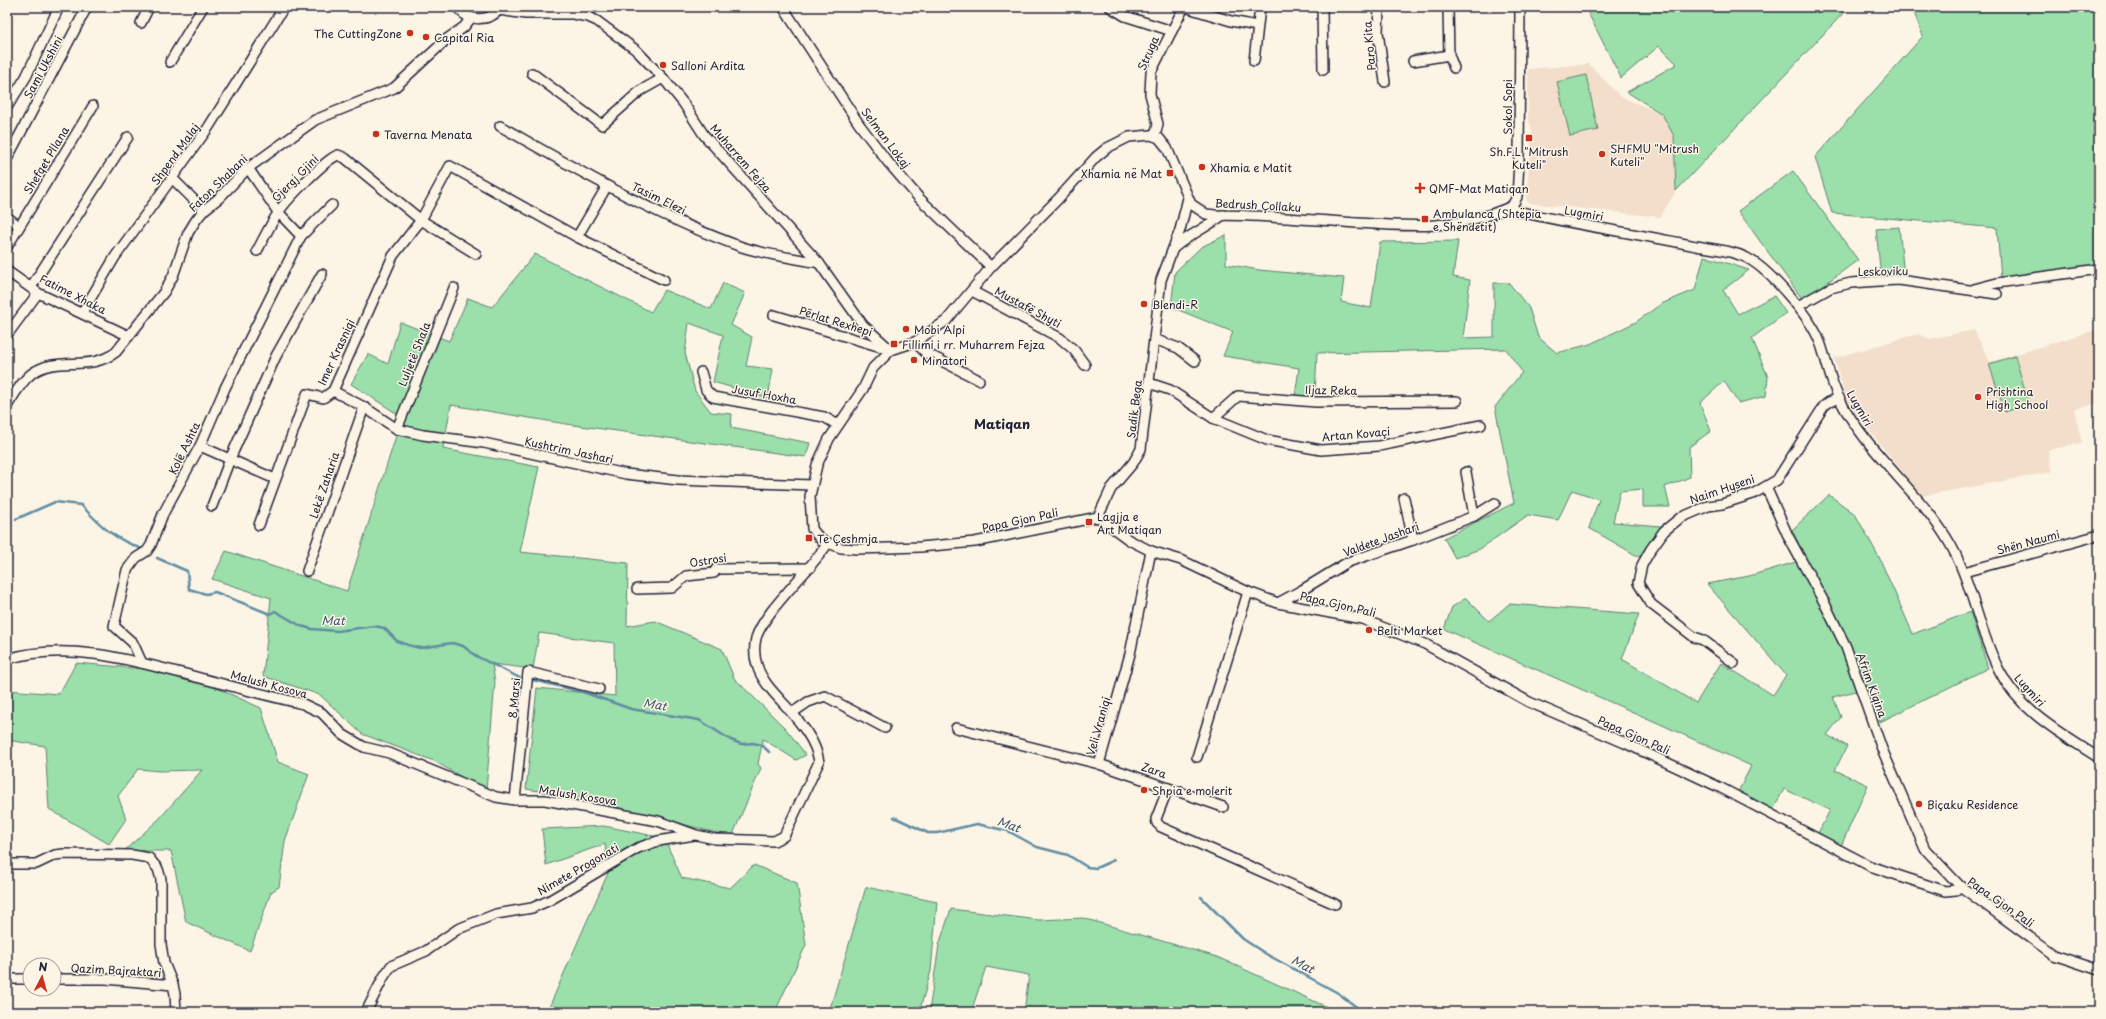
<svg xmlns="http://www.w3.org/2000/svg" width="2106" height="1019" font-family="'Playpen Sans',sans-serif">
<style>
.built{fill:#f2deca}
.green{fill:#9bdfaa;stroke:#5e8072}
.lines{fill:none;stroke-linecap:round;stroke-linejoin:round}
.stream{stroke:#5f8ca3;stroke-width:2.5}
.minor-casing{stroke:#22223b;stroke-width:12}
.minor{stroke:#fcf5e5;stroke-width:9}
.poi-dot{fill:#c8321e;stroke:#fcf5e5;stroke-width:1.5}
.labels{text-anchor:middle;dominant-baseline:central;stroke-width:3;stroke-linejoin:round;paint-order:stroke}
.poi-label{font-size:11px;fill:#22223b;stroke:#fcf5e5;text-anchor:start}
.street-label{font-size:11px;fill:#22223b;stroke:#fcf5e5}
.water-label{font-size:12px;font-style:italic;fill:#40576f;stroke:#fcf5e5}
.quarter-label{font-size:13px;font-weight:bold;fill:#22223b;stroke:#fcf5e5}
</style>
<rect width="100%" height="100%" fill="#fcf5e5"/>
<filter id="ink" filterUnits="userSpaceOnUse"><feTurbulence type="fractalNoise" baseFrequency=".025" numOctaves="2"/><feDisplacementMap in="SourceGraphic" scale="8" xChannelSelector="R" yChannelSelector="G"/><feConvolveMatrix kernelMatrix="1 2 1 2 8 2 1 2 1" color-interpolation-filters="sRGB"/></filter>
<g filter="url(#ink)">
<!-- built -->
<g class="built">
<polygon points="1589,64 1621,97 1662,114 1674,136 1676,191 1660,217 1529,203 1526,199 1532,129 1528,117 1528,69"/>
<polygon points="2099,329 2099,403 2074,409 2082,443 2048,450 2052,472 1922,496 1852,409 1844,391 1834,358 1918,334 1930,339 1974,330 1990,362"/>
</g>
<!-- green -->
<g class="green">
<polygon points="1585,7 1849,7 1676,191 1674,136 1662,114 1627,92 1677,64 1659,46 1621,78"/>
<polygon points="1912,7 2099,7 2099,265 2001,278 1997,228 1832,213 1815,157 1923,36"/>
<polygon points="1586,75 1598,130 1570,136 1557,82"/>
<polygon points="1793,171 1858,260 1803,300 1738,211"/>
<polygon points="1899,227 1904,275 1881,277 1876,229"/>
<polygon points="1226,235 1226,264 1259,270 1344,278 1341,302 1371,308 1380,242 1458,241 1453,277 1470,280 1463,338 1494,337 1494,283 1509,283 1529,308 1538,337 1557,353 1590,344 1636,322 1661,304 1695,290 1704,256 1749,270 1723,290 1738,314 1774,296 1786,313 1752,338 1768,377 1766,396 1738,403 1724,381 1700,403 1711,431 1689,447 1690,477 1665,487 1670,507 1643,507 1643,489 1620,491 1613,522 1661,526 1639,557 1589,528 1599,499 1572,490 1558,520 1528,515 1480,549 1455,558 1444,538 1514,503 1495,407 1522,372 1506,349 1317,353 1315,396 1295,397 1299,368 1223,356 1233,332 1171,307 1175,272 1201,247"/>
<polygon points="535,254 651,312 664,290 711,309 723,283 745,293 731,325 752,337 746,366 773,369 768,398 713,382 723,335 689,323 685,353 695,391 711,412 732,414 731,428 810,443 806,457 566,424 451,405 443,449 539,467 520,552 628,563 627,626 655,621 722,649 734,678 786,729 806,755 796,760 763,739 758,764 761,768 732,837 582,798 526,789 537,688 615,696 614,643 539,633 533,669 492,664 495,682 486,791 434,761 362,734 320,695 263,676 271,598 212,579 226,551 347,591 402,417 351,384 368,354 388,364 400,322 449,341 468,298 492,307"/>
<polygon points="2015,356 2029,404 2005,412 1989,364"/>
<polygon points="1829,495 1855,514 1879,557 1913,634 1970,612 1988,668 1880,722 1875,686 1833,697 1841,717 1827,735 1847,746 1835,770 1868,785 1841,846 1817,835 1830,810 1784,789 1773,810 1738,792 1751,766 1658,723 1444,629 1452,607 1466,598 1489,621 1509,604 1639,614 1622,659 1696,703 1721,663 1773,695 1786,675 1707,584 1749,576 1806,559 1792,530"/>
<polygon points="76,663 145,669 217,688 261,708 278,762 309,774 285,841 279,887 271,892 250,951 186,922 171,851 124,851 160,818 202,770 159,771 138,769 118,796 126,819 109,844 49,809 45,746 7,740 7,690 59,694"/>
<polygon points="604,826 664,838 682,878 730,888 754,865 797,883 806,945 775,1012 547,1012 608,873 605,844 546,865 542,829"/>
<polygon points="866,887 937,902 931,971 919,1012 829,1012"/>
<polygon points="951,909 1039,920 1083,918 1217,957 1338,1012 1024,1012 1029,975 986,967 971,1012 929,1012 939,945"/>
</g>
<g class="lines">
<!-- stream -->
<g class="stream">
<path d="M16 519 55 502 81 505C103 528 114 539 145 550"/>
<polyline points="157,558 187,571 189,589 206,594 215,592 270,614 275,611 301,626 312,629 337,631 374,626 384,628 397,641 408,645 420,648 452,643 463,646 476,656 522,679"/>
<polyline points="533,680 583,692 631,709 699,720 731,740 741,744 753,743 762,745 769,752"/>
<polyline points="894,817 928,833 937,833 977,824 1008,831 1037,847 1068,855 1087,867 1096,868 1114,860"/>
<polyline points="1201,897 1243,939 1266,954 1338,993 1363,1012"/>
</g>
<!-- minor casing -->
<g class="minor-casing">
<g id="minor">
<path d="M457 7C469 23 490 22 502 7"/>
<polyline points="536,7 551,12"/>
<polyline points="783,7 859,124 887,161 919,198 991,267"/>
<polyline points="1110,7 1125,16 1172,31"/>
<polyline points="1185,7 1231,21 1257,26"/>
<polyline points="1322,7 1323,70"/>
<polyline points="1379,7 1378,32 1385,82"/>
<polyline points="1448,7 1449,55 1454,68"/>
<polyline points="499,10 526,14 573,14 588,17 597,21 636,50 663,78 684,104 704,135 819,263 863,325 891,350"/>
<polyline points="575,13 596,7"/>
<polyline points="141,23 149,7"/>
<polyline points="1254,61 1260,7"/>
<polyline points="1413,61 1449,55"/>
<polyline points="170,62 203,7"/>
<polyline points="532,73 602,125 640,91 663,78"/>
<polyline points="7,107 26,77 59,7"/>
<path d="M500 126C578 170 657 217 742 247 767 255 794 258 819 263"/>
<polyline points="1155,136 1158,124 1150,94 1151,72 1184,7"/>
<polyline points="7,159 87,7"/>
<polyline points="248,168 278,212 301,236"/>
<polyline points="172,178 204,210"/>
<path d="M1512 206C1455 232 1404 226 1344 222 1301 219 1258 215 1215 215L1206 214 1191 204 1167 148 1159 138 1151 135 1129 137 1107 148 1096 157 1058 199 991 267 946 321 915 342 891 350 873 368 863 389 829 439 817 465 810 496 812 529 821 540 841 548 858 549 920 547 975 542 1098 517 1129 540 1151 551 1181 560 1248 592 1278 603 1362 619 1425 644 1529 702 1625 743 1721 788 1870 866 1945 891 1956 890 1960 886"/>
<path d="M1512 206 1513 210C1573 225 1635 233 1696 246 1713 249 1731 250 1747 258 1770 270 1811 318 1820 342 1827 361 1830 382 1840 400 1867 452 1915 488 1946 537 1972 578 1977 628 1999 670 2019 711 2062 734 2099 758"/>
<polyline points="1512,206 1517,197 1519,162 1520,7"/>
<polyline points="7,217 19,226"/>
<polyline points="577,237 607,186"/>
<polyline points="7,247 93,106"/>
<path d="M1175 247C1190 234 1206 228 1223 215"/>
<path d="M257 251C264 238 270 225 278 213 285 201 326 159 338 155L345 158 421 220 476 254"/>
<polyline points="7,271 38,293 129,336"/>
<polyline points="31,287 128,137"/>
<polyline points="1974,289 1997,283 2099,269"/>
<polyline points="972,291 1060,338 1074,350 1085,365"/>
<polyline points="1798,306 1830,288 1851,283 1879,281 1899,280 1997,294"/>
<polyline points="82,313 115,257 208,128 284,7"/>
<polyline points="774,315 888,349"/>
<polyline points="7,335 38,293"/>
<polyline points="1154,339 1178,348 1195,361"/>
<polyline points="915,342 926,353 979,380"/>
<polyline points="701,372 706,390 713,397 824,417 838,425"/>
<polyline points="1149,383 1170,390 1213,418 1267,440 1321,450 1379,446 1481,425"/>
<polyline points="333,391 364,407 397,429 423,435 484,443 626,474 678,480 812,485"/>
<path d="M7 406C14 395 21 382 31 374 58 354 88 373 116 352L164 292 173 276 188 233 196 220 204 210 219 198 248 168 315 120 394 88 447 39 464 27 471 18"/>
<polyline points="1213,418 1238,396 1316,402 1457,401"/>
<polyline points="397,429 454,288"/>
<polyline points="200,446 275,479"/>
<polyline points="1466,472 1474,516"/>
<polyline points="1766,487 1789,538 1824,602 1846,647 1882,749 1925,849 1960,886 2054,955 2099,970"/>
<polyline points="1404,498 1413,540"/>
<polyline points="212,506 230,459 276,356 322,274"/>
<polyline points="1098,517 1111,489 1133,463 1141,449 1161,280 1180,230 1188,198"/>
<polyline points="259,525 307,394 323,398 333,391 393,256 421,220 450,166 577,237 664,280"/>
<polyline points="307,571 364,407"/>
<polyline points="1964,572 2099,535"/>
<polyline points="637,589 672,588 686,576 714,573 716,569 810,568"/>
<polyline points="1278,603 1302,590 1348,562 1413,540 1474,516 1495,503"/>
<path d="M7 659C71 640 138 662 200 678 234 687 269 696 303 704L322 713 342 734 364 747 389 753 496 797 515 800H545L658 821 696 835 715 839 774 841 784 836 819 762C816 740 799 721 785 705 774 693 761 680 757 665 754 656 754 647 756 638 765 610 810 571 828 543"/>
<polyline points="142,663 133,643 114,626 127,570 136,558 147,551 151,545 163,514 200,446 225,388 301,236 332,205"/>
<polyline points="1734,663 1703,640 1694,637 1651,604 1638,583 1642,565 1651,549 1664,531 1680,518 1708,506 1722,504 1753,494 1777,480 1824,406 1829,402 1839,398"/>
<polyline points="792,713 808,702 825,696 885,728"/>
<polyline points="956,728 1099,764 1223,807"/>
<polyline points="1197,757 1248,592"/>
<polyline points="1099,764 1130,654 1151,551"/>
<polyline points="1168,788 1156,819 1157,823 1161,827 1335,904"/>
<polyline points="515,800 528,672 599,689"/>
<polyline points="7,864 36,864 55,855 64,854 132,855 149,858 158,869 161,879 161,944 164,963 173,985"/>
<polyline points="7,979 30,979"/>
<polyline points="54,979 105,979 173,985 175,994 176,1012"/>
<polyline points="366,1012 383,978 391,966 426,951 458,929 496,914 532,908 550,900 638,848 658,841 694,835"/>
</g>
</g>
<!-- minor -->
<use href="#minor" class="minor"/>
</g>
</g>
<!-- markers -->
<g class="poi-dot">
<circle cx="410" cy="33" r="4"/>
<circle cx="426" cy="37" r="4"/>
<circle cx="663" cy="65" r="4"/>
<circle cx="376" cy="134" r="4"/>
<rect x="1525" y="134" width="8" height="8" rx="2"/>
<circle cx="1602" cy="154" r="4"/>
<circle cx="1202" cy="167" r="4"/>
<rect x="1166" y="169" width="8" height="8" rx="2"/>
<path d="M1418 182h4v4h4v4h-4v4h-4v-4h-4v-4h4z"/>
<rect x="1421" y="215" width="8" height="8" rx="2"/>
<circle cx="1144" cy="304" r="4"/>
<circle cx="906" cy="329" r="4"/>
<rect x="890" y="340" width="8" height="8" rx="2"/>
<circle cx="914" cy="360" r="4"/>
<circle cx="1978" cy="397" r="4"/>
<rect x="1085" y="518" width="8" height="8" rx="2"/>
<rect x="805" y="534" width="8" height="8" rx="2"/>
<circle cx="1369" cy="630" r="4"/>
<circle cx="1144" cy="790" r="4"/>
<circle cx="1919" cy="804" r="4"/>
</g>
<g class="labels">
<!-- poi labels -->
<g class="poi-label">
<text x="402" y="33" text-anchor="end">The CuttingZone</text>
<text x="434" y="37">Capital Ria</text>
<text x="671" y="65">Salloni Ardita</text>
<text x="384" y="134">Taverna Menata</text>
<text x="1610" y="148">SHFMU "Mitrush<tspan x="1610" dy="13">Kuteli"</tspan></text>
<text x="1529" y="151" text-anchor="middle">Sh.F.L "Mitrush<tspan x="1529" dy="13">Kuteli"</tspan></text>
<text x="1210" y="167">Xhamia e Matit</text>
<text x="1162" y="173" text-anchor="end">Xhamia në Mat</text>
<text x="1429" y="188">QMF-Mat Matiqan</text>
<text x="1433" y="213">Ambulanca (Shtëpia<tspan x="1433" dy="13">e Shëndetit)</tspan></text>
<text x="1152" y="304">Blendi-R</text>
<text x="914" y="329">Mobi Alpi</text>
<text x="902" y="344">Fillimi i rr. Muharrem Fejza</text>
<text x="922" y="360">Minatori</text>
<text x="1986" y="391">Prishtina<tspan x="1986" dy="13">High School</tspan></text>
<text x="1097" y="516">Lagjja e<tspan x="1097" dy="13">Art Matiqan</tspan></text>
<text x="817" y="538">Te Çeshmja</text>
<text x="1377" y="630">Belti Market</text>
<text x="1152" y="790">Shpia e molerit</text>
<text x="1927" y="804">Biçaku Residence</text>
</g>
<!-- street labels -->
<g class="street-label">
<text transform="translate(1369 46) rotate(-95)">Paro Kita</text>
<text transform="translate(1148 53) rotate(-66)">Struga</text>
<text transform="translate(43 67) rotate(-62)">Sami Ukshini</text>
<text transform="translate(1507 107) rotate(-90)">Sokol Sopi</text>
<text transform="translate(886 138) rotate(53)">Selman Lokaj</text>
<text transform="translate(175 154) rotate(-54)">Shpend Malaj</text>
<text transform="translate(741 158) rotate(49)">Muharrem Fejza</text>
<text transform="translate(46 160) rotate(-59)">Shefqet Pllana</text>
<text transform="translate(295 178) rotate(-45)">Gjergj Gjini</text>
<text transform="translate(218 183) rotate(-44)">Faton Shabani</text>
<text transform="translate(659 198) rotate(26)">Tasim Elezi</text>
<text transform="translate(1258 205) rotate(3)">Bedrush Çollaku</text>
<text transform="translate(1584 213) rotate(10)">Lugmiri</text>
<text transform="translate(1883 271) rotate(-1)">Leskoviku</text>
<text transform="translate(73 294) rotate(27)">Fatime Xhaka</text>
<text transform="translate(1028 307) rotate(28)">Mustafë Shyti</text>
<text transform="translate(836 321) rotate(17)">Përlat Rexhepi</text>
<text transform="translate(336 352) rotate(-65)">Imer Krasniqi</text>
<text transform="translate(414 354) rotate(-68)">Luljetë Shala</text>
<text transform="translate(1331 390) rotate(1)">Iljaz Reka</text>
<text transform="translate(764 394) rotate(10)">Jusuf Hoxha</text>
<text transform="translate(1860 408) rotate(60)">Lugmiri</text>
<text transform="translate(1134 409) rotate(-83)">Sadik Bega</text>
<text transform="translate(1356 434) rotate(-5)">Artan Kovaçi</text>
<text transform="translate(184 448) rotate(-64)">Kolë Ashta</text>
<text transform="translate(569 450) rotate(12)">Kushtrim Jashari</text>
<text transform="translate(324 485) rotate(-71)">Lekë Zaharia</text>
<text transform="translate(1722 489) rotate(-19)">Naim Hyseni</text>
<text transform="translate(1020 520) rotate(-12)">Papa Gjon Pali</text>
<text transform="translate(1381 539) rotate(-20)">Valdete Jashari</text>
<text transform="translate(2028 542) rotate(-15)">Shën Naumi</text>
<text transform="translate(708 560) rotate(-9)">Ostrosi</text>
<text transform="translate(1338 604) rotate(13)">Papa Gjon Pali</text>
<text transform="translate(269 684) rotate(15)">Malush Kosova</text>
<text transform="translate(1872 685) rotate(70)">Afrim Kiqina</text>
<text transform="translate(2030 690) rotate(48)">Lugmiri</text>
<text transform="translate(514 698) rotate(-85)">8 Marsi</text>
<text transform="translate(1098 726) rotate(-74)">Veli Vraniqi</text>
<text transform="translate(1634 735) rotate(24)">Papa Gjon Pali</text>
<text transform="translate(1154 770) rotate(19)">Zara</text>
<text transform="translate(578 795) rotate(9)">Malush Kosova</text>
<text transform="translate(578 869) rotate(-30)">Nimete Progonati</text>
<text transform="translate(2001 902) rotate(35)">Papa Gjon Pali</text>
<text transform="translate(116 970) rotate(3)">Qazim Bajraktari</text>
</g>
<!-- water labels -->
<g class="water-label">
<text x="333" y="620">Mat</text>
<text transform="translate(655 704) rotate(9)">Mat</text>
<text transform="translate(1009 824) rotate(20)">Mat</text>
<text transform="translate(1303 964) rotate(28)">Mat</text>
</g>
<!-- quarter labels -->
<g class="quarter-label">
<text x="1002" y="423">Matiqan</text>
</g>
</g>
<!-- margin -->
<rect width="2106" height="1019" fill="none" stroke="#fcf5e5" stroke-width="24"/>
<rect x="12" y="12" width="2082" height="995" fill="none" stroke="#22223b" stroke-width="1.5" filter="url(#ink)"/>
<!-- north arrow -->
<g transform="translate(42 977) rotate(6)"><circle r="19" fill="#fcf5e5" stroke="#a5a1a1"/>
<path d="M0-3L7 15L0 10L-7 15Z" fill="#c8321e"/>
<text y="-6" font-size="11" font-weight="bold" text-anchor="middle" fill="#22223b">N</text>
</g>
</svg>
